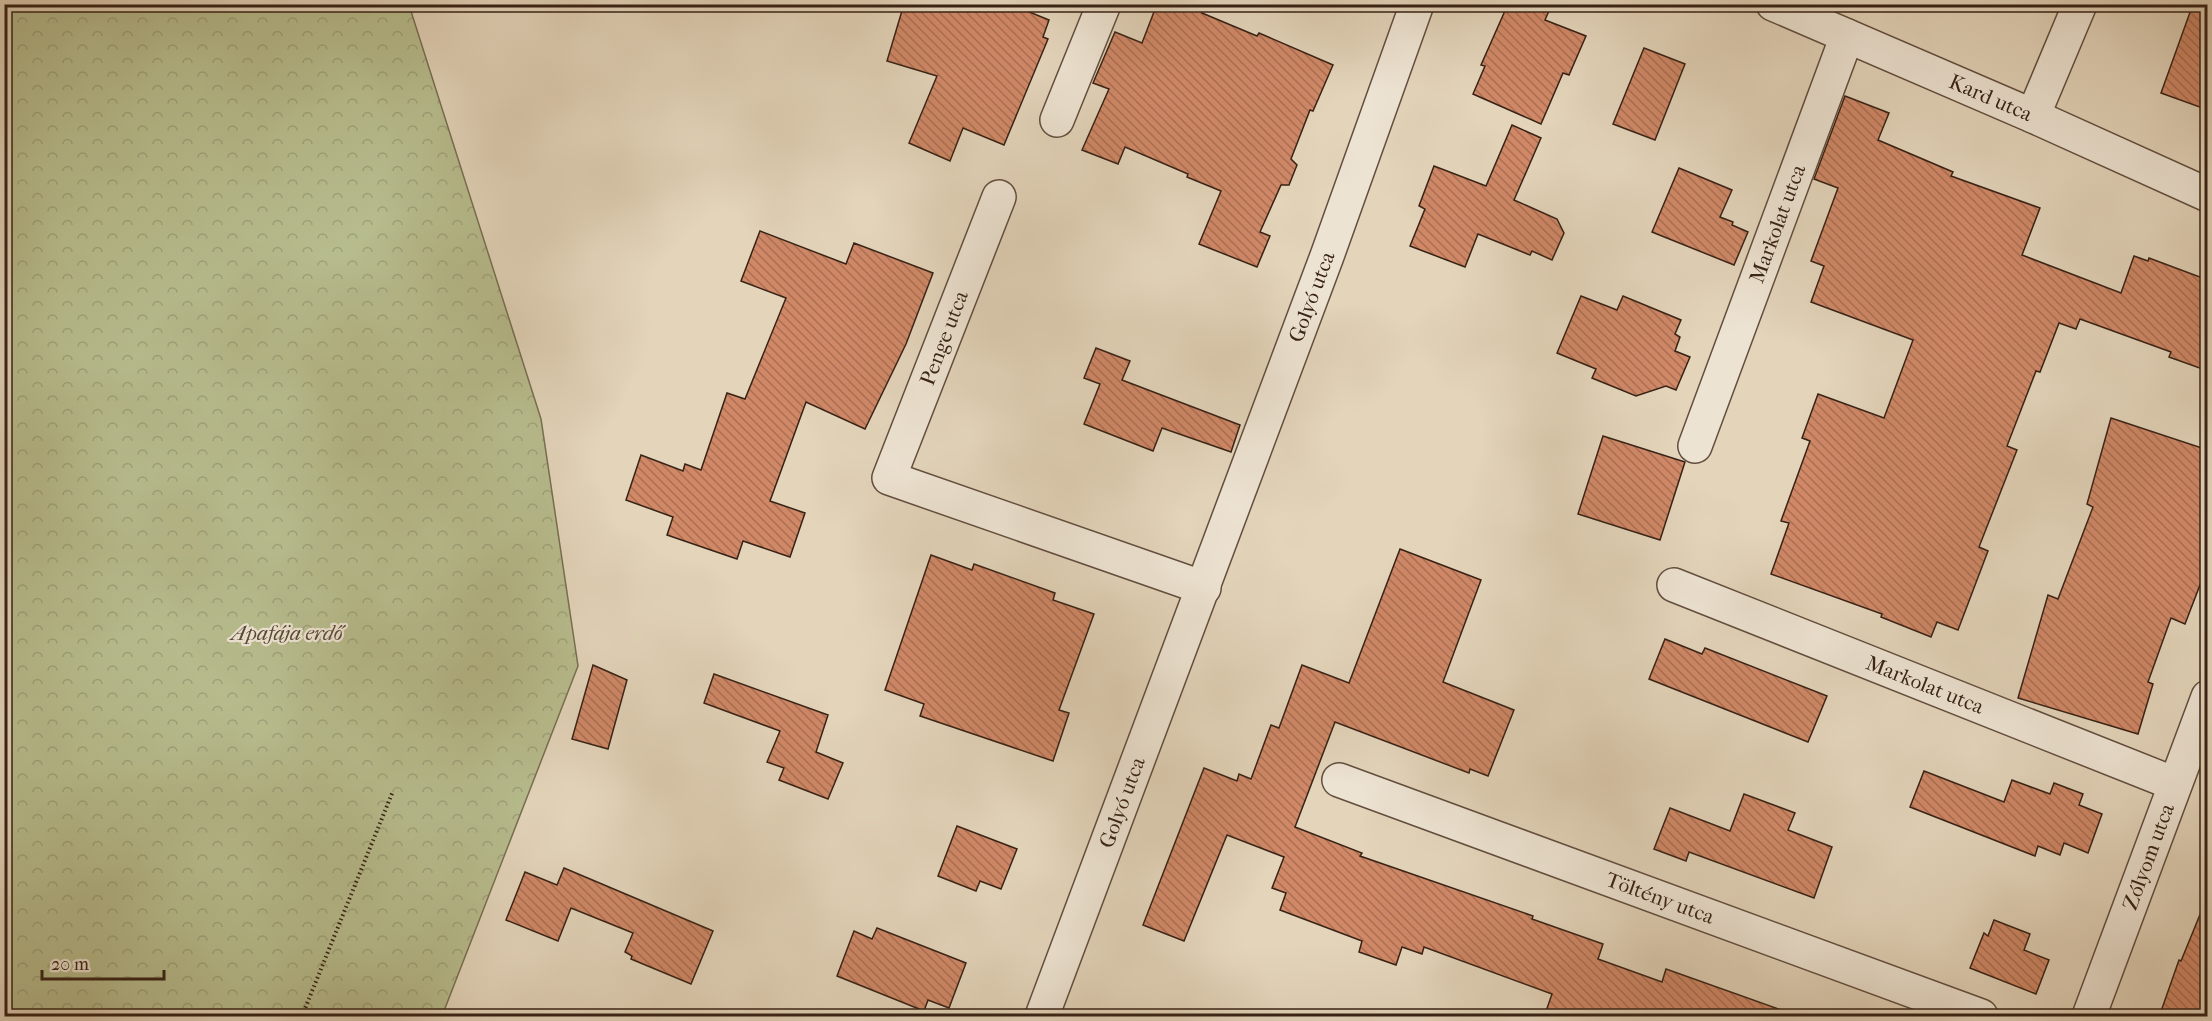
<svg xmlns="http://www.w3.org/2000/svg" width="2212" height="1021" font-family="'IM FELL French Canon',serif">
<style>
.forest{fill:url(#forest-crowns);stroke:#776f52;stroke-width:1.5}
.building{fill:url(#building-back-hatch);stroke:#372216;stroke-width:1.5}
.lines{fill:none;stroke-linecap:round;stroke-linejoin:round}
.minor-casing{stroke:#624e3f;stroke-width:36}
.path{stroke:#372216;stroke-width:4;stroke-dasharray:1.5 3;stroke-linecap:butt}
.minor{stroke:#ede3d2;stroke-width:33}
.labels{text-anchor:middle;dominant-baseline:central;stroke-width:4.5;stroke-linejoin:round;paint-order:stroke}
.street-label{font-size:21px;fill:#372216;stroke:#ede3d2}
.park-label{font-size:21px;font-style:italic;fill:#574834;stroke:#ede3d2}
</style>
<defs>
<pattern id="forest-crowns" width="20" height="18" patternUnits="userSpaceOnUse" patternTransform="scale(1.5)"><rect width="20" height="18" fill="#b7bc8d"/><path d="M2 6a3 3 0 1 1 6 0M12 15a3 3 0 1 1 6 0" fill="none" stroke="#9ea179"/></pattern>
<pattern id="building-back-hatch" width="6" height="6" patternUnits="userSpaceOnUse" patternTransform="scale(1.5)"><rect width="6" height="6" fill="#d08867"/><path d="M-1 5l2 2M0 0l6 6M5-1l2 2" fill="none" stroke="#aa6f54"/></pattern>
</defs>
<rect width="100%" height="100%" fill="#e3d4ba"/>
<filter id="stains"><feTurbulence type="fractalNoise" baseFrequency=".00333" numOctaves="4"/><feColorMatrix values="0 0 0 0 .2 0 0 0 0 .09 0 0 0 0 .02 0 0 0 .5 -.17"/></filter>
<radialGradient id="worn" r=".72"><stop offset=".6" stop-color="#630" stop-opacity="0"/><stop offset="1" stop-color="#630" stop-opacity=".3"/></radialGradient>
<!-- forest -->
<polygon class="forest" points="5,4 409,5 541,419 578,666 442,1016 5,1016"/>
<!-- building -->
<g class="building">
<polygon points="904,4 1010,4 1049,20 1043,37 1048,39 1004,145 963,128 950,161 909,143 937,76 887,61"/>
<polygon points="1157,4 1206,4 1202,13 1257,36 1259,33 1333,65 1313,111 1310,110 1291,159 1297,165 1289,185 1281,185 1260,232 1270,236 1257,267 1199,244 1221,191 1187,177 1188,174 1125,147 1118,164 1082,150 1109,89 1093,83 1115,32 1142,43"/>
<polygon points="1508,4 1552,4 1545,20 1586,36 1569,75 1563,73 1541,124 1473,94 1485,66 1481,65"/>
<polygon points="2193,4 2208,4 2208,110 2161,93"/>
<polygon points="1644,48 1685,64 1655,140 1613,124"/>
<polygon points="1845,96 1889,113 1878,140 1953,172 1951,176 2040,208 2022,255 2121,293 2134,256 2148,261 2149,258 2208,280 2208,371 2169,357 2171,352 2080,319 2076,329 2059,323 2040,372 2036,371 2007,446 2017,450 1979,547 1988,551 1958,630 1937,622 1931,637 1881,617 1882,614 1771,574 1789,523 1781,521 1810,441 1802,438 1818,394 1884,418 1913,340 1811,302 1824,266 1811,261 1838,188 1814,179"/>
<polygon points="1512,125 1541,138 1514,200 1557,219 1564,233 1552,260 1532,251 1530,255 1478,234 1465,267 1410,246 1425,209 1419,206 1434,166 1486,186"/>
<polygon points="1679,168 1732,190 1720,217 1733,222 1732,225 1748,232 1734,265 1652,232"/>
<polygon points="760,231 846,264 854,243 933,273 906,344 865,429 806,402 770,501 805,513 790,557 743,541 737,559 667,535 673,517 626,500 641,455 683,471 685,464 701,470 727,393 745,399 786,298 741,281"/>
<polygon points="1581,296 1617,310 1623,296 1681,320 1675,334 1680,337 1675,351 1690,357 1676,390 1666,386 1636,396 1592,378 1596,369 1557,353"/>
<polygon points="1096,348 1130,361 1122,380 1240,425 1231,452 1162,428 1153,451 1084,424 1100,384 1084,378"/>
<polygon points="2111,418 2208,450 2208,564 2185,624 2171,618 2148,682 2153,684 2138,734 2018,698 2048,595 2058,599 2093,507 2087,504"/>
<polygon points="1603,436 1685,462 1660,540 1578,514"/>
<polygon points="1400,549 1481,580 1443,682 1514,710 1488,776 1470,769 1469,773 1335,722 1295,827 1362,853 1360,856 1533,916 1532,919 1603,944 1598,959 1662,982 1666,969 1787,1012 1786,1017 1544,1017 1552,994 1424,947 1422,954 1402,947 1396,965 1359,952 1362,941 1280,910 1286,893 1272,888 1284,857 1227,835 1184,941 1143,925 1204,768 1237,781 1239,774 1251,779 1271,725 1279,728 1302,665 1349,683"/>
<polygon points="931,555 972,570 974,564 1055,593 1053,600 1094,614 1059,710 1069,713 1053,761 920,716 924,704 885,690"/>
<polygon points="1665,639 1702,654 1705,648 1827,696 1808,742 1649,679"/>
<polygon points="593,665 627,680 608,749 572,739"/>
<polygon points="714,674 828,715 816,752 843,763 828,799 779,780 784,768 767,762 780,731 704,703"/>
<polygon points="1924,771 2004,802 2012,780 2050,794 2054,783 2083,794 2079,805 2102,814 2088,853 2064,843 2060,855 2038,846 2035,856 1910,807"/>
<polygon points="1744,794 1795,813 1788,830 1832,847 1814,898 1689,852 1686,861 1654,849 1670,808 1730,831"/>
<polygon points="957,826 1017,849 1001,889 980,881 976,891 938,876"/>
<polygon points="564,868 713,931 691,984 631,959 632,956 625,952 633,933 571,908 558,941 506,920 525,872 557,885"/>
<polygon points="2206,900 2208,900 2208,1017 2159,1017 2179,960 2181,961"/>
<polygon points="1994,920 2030,934 2024,950 2049,960 2036,994 1970,968 1984,933 1988,936"/>
<polygon points="877,928 966,963 949,1008 928,1000 924,1011 837,976 854,931 872,939"/>
</g>
<g class="lines">
<!-- minor casing -->
<g class="minor-casing">
<g id="minor">
<path id="s1" d="M1773 4 2033 116 2208 195"/>
<polyline points="2033,116 2080,4"/>
<polyline points="1057,120 1104,4"/>
<polyline points="999,197 889,478 1204,588"/>
<path id="s2" d="M1695 446 1847 36"/>
<path id="s3" d="M1674 585 2175 784"/>
<path id="s4" d="M1339 780 1981 1016"/>
<path id="s5" d="M1042 1016 1327 256 1417 4"/>
<path id="s6" d="M2089 1016 2208 697"/>
</g>
</g>
<!-- path -->
<polyline class="path" points="302,1016 393,791"/>
<!-- minor -->
<use href="#minor" class="minor"/>
</g>
<g class="labels">
<!-- street labels -->
<g class="street-label">
<text stroke="none"><textPath href="#s1" startOffset="237">Kard utca</textPath></text>
<text stroke="none"><textPath href="#s2" startOffset="237">Markolat utca</textPath></text>
<text stroke="none"><textPath href="#s5" startOffset="768">Golyó utca</textPath></text>
<text transform="translate(944 338) rotate(-69)">Penge utca</text>
<text stroke="none"><textPath href="#s3" startOffset="270">Markolat utca</textPath></text>
<text stroke="none"><textPath href="#s5" startOffset="228">Golyó utca</textPath></text>
<text stroke="none"><textPath href="#s6" startOffset="170">Zólyom utca</textPath></text>
<text stroke="none"><textPath href="#s4" startOffset="342">Töltény utca</textPath></text>
</g>
<!-- park labels -->
<g class="park-label">
<text x="287" y="633">Apafája erdő</text>
</g>
</g>
<!-- margin -->
<rect width="2212" height="1021" fill="none" stroke="#e3d4ba" stroke-width="24"/>
<rect x="6" y="6" width="2200" height="1009" fill="none" stroke="#372216" stroke-width="3"/>
<rect x="12" y="12" width="2188" height="997" fill="none" stroke="#372216" stroke-width="1.5"/>
<!-- scale -->
<path d="M42 970v9h122v-9" fill="none" stroke="#372216" stroke-width="3"/>
<text x="51" y="970" font-size="18" fill="#372216" stroke="#ede3d2" stroke-width="4.5" paint-order="stroke">20 m</text>
<rect width="100%" height="100%" filter="url(#stains)"/>
<rect width="100%" height="100%" fill="url(#worn)"/>
</svg>
